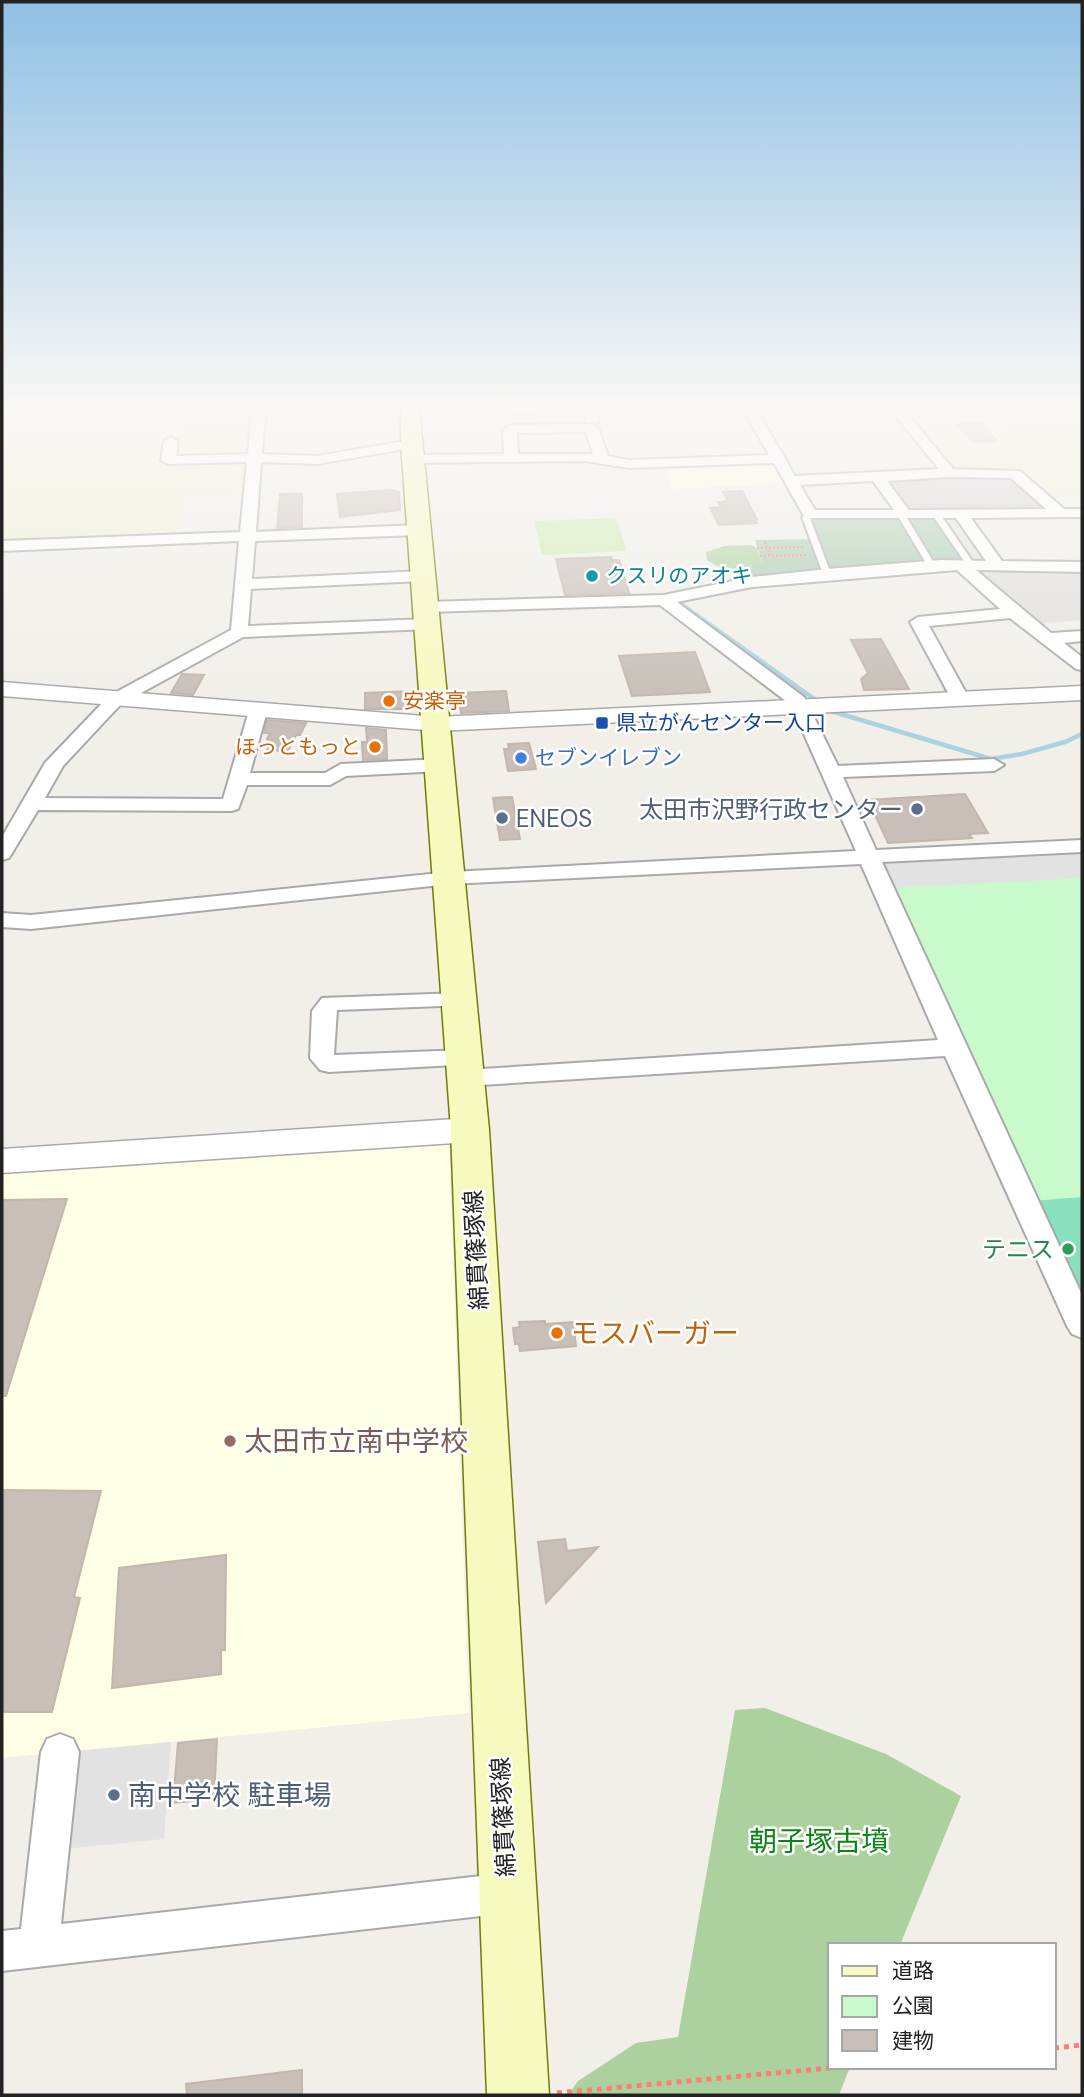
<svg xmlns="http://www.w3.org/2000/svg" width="1084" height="2097" font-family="'DM Sans','Noto Sans JP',sans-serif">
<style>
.residential{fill:#e0dfdf}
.education{fill:#ffffe5}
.religious{fill:#d0d0d0}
.farmland{fill:#eef0d5}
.grass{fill:#cdebb0}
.forest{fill:#add19e}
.cemetery{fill:#aacbaf}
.park{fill:#c8facc}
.pitch{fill:#88e0be}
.parking{fill:#e2e2e2}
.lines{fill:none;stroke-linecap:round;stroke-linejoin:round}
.stream-far1{stroke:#aad3df;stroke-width:3.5}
.stream{stroke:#aad3df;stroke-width:4.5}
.building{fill:#c7bfb8;stroke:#c4b6ab;stroke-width:2}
.service-casing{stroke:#a9a9a9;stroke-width:4}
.minor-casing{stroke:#a9a9a9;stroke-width:4}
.tertiary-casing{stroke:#a9a9a9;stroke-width:3}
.secondary-casing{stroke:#707d05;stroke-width:3}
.path-far1{stroke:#fa8072;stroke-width:2;stroke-dasharray:2 2;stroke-linecap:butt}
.path{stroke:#fa8072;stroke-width:5;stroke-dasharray:5 5;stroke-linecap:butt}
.service{fill:#fff;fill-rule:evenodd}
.minor{fill:#fff;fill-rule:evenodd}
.tertiary{fill:#fff;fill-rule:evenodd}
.secondary{fill:#f7fabf;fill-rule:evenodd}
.culture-dot{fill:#0f9aa8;stroke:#fff;stroke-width:2.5}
.food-dot{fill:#e8710a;stroke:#fff;stroke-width:2.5}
.transit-dot{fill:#1a4fb4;stroke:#fff;stroke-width:2.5}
.shop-dot{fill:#3f7fe0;stroke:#fff;stroke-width:2.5}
.service-dot{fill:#5c6f8a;stroke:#fff;stroke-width:2.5}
.leisure-dot{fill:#2e9e5b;stroke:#fff;stroke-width:2.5}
.education-dot{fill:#8d6e63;stroke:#fff;stroke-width:2.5}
.labels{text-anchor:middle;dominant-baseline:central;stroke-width:5;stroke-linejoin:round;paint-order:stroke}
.far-culture-label{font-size:21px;fill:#0d838f;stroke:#fff;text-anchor:start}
.far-food-label{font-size:21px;fill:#c56008;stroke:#fff;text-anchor:start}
.far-transit-label{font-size:21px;fill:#164399;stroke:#fff;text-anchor:start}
.far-shop-label{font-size:21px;fill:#366cbe;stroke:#fff;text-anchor:start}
.service-label{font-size:24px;fill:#4e5e75;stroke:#fff;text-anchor:end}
.leisure-label{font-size:24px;fill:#27864d;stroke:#fff;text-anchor:end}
.street-label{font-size:24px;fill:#222;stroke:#fff}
.near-food-label{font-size:28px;fill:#c56008;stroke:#fff;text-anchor:start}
.near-education-label{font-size:28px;fill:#785e54;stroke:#fff;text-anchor:start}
.near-service-label{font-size:28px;fill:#4e5e75;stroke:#fff;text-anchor:start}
.near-park-label{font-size:28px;fill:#0c8416;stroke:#fff}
</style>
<rect width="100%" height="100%" fill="#f2efe9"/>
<!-- residential -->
<polygon class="residential" points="1071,566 1082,569 1082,620 1033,624 970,569"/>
<!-- education -->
<g class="education">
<polygon points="773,461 785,483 673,489 663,464"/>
<polygon points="449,1143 469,1713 2,1758 2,1170"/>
</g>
<!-- religious -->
<polygon class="religious" points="1013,475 1050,509 908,511 883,478"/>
<!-- farmland -->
<g class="farmland">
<polygon points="1033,407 1082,407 1082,497 1046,497 1018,472 953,472 908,418 949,419 969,444 1009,443 996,428 1049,425"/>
<polygon points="254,422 248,494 184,496 177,535 2,542 2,454 28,443 176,439 182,426"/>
</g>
<!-- grass -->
<polygon class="grass" points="616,518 627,551 542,555 534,521"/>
<!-- forest -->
<g class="forest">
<path d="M751 545 757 548 762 563 751 564 752 568C735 575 722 570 707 560L706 552 724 546Z"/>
<polygon points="765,1708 886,1754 961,1796 900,1945 830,1945 830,2067 850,2067 839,2095 568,2095 578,2081 636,2043 678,2037 735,1710"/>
</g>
<!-- cemetery -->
<polygon class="cemetery" points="934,515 963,563 752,580 749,569 752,567 751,563 762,562 755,540 816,539 809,520 817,516"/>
<!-- park -->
<polygon class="park" points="1082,851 1082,1297 875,862"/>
<!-- pitch -->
<polygon class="pitch" points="1082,1197 1082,1297 1077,1298 1032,1201"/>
<!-- parking -->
<g class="parking">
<polygon points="956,514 990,563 963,563 934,515"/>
<polygon points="1082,851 1082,878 887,888 875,862"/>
<polygon points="171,1742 164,1839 54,1850 66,1752"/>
</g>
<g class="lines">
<!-- stream-far1 -->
<polyline class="stream-far1" points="678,602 684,606"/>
<!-- stream -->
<polyline class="stream" points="681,604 831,711 991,759 1022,754 1065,742 1082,734"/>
</g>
<!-- building -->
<g class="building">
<polygon points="981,423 997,441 973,442 957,424"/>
<polygon points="390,490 399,492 400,510 340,517 337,494"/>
<polygon points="742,491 757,519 755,519 757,523 719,525 710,508 721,507 718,502 728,501 723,492"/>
<polygon points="280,494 302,494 302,527 277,528"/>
<polygon points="611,557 612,560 619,560 629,593 565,595 556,559"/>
<polygon points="881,639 909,689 864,690 861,679 868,673 851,640"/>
<polygon points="695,652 710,692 632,696 619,656"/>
<polygon points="182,674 204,675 193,695 171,693"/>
<polygon points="412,691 414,709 365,709 365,693"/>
<polygon points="506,691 509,711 461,713 458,693"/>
<polygon points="267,720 306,723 300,735 296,735 288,751 267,750 272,740 267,739 270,733 264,733"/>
<polygon points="366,728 386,730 387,759 363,760 362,742 367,742"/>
<polygon points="529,743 536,769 508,771 504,749 509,749 508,744"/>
<polygon points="965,794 988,833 969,834 972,838 888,843 868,800"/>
<polygon points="512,797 520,839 500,840 493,798"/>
<polygon points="67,1199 6,1396 2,1396 2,1200"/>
<polygon points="545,1321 545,1324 573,1322 576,1346 520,1351 519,1344 515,1344 513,1328 520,1327 519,1322"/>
<polygon points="2,1490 101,1491 74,1597 80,1598 52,1712 2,1712"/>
<polygon points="565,1539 567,1551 598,1547 546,1603 538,1542"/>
<polygon points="226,1555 225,1650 221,1650 221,1674 112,1688 119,1568"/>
<polygon points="217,1739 214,1799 173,1803 178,1743"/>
<polygon points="302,2070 302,2095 187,2095 186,2084"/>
</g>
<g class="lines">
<!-- service casing -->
<g class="service-casing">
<g id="service">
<polygon points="901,511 908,513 907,518 936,566 935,568 929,568 899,518"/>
<polygon points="932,511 938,511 975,565 974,567 968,567 931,513"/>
<polygon points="810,513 814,515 810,518 831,574 830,576 823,574 802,517"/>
</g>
</g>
<!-- minor casing -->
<g class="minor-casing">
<g id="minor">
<polygon points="252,407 266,407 262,454 317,456 411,440 418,444 411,448 317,464 261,462 256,532 418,525 426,530 418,535 255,541 252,579 423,571 431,576 423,581 251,589 248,626 428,619 436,624 428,629 243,637 121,704 63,766 45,798 223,799 249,711 258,705 267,711 250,773 325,773 341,764 441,759 451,765 441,771 346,776 330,785 247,785 238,809 231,811 38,810 9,858 2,860 2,837 45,763 109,696 231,630 239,541 2,551 2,541 240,532 247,462 168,464 161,460 164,441 171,437 178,441 176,456 248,454"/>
<polygon points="511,407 563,407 556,411 519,414 514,413"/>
<polygon points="582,407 594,407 599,420 597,423 587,423"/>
<path d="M742 407H755L795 476 939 469 888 407H902L953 469 1020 471 1064 509H1082V517L971 518 1002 561 1082 562V572L976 570 1051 633 1082 631V641L1064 643 1082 657V670L1076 669 1010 618 929 626 970 700 961 705 952 700 910 622 918 617 1000 609 957 570 752 587 677 602 804 697 838 766 994 759 1004 765 994 771 843 777 876 850 1082 840V852L882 862 1082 1295V1338L1072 1334 1067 1326 945 1056 466 1086 457 1084 453 1078 457 1072 466 1070 938 1040 861 864 450 884 31 929 2 927V913L31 915 450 872 856 851 791 705 660 605 426 612 418 607 426 602 664 595 752 577 827 569 941 560 986 561 956 518H805L774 463 629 468 585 461 412 463 405 459 412 455 504 454 503 429 510 425 591 424 598 428 608 456 629 460 769 455ZM586 432 593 454H518L517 433ZM949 477 1011 478 1046 509 909 510 887 481ZM873 481 894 510H815L800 485Z"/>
<polygon points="460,993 468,995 472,1000 468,1005 337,1010 334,1055 464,1050 473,1052 476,1058 473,1064 329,1072 320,1070 310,1058 312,1011 322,998"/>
<polygon points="60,1734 73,1739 79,1752 61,1924 507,1873 521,1879 527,1893 521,1907 507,1913 2,1971 2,1931 21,1929 41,1752 47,1739"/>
</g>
</g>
<!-- tertiary casing -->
<g class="tertiary-casing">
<g id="tertiary">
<polygon points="2,682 437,717 1082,686 1082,700 437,731 2,696"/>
<polygon points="470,1118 482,1122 487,1130 482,1138 470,1142 2,1173 2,1149"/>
</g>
</g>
<!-- secondary casing -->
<g class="secondary-casing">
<polygon id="secondary" points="401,407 419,407 489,1130 549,2095 487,2095 451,1130 401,444"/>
</g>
<!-- path-far1 -->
<g class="path-far1">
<polyline points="765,542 770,556"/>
<polyline points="757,548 804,547"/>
<polyline points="760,556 807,555"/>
</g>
<!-- path -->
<g class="path">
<polyline points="1054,2048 1082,2045"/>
<polyline points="557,2093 841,2067"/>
</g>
<!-- service -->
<use href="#service" class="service"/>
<!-- minor -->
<use href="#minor" class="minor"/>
<!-- tertiary -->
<use href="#tertiary" class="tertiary"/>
<!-- secondary -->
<use href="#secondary" class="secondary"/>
</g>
<!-- sky -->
<linearGradient id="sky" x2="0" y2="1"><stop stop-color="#8fc0e4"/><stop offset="0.58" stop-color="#f9f8f5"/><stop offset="1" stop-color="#f9f8f5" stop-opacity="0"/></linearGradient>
<rect width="1084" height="700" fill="url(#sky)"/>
<!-- markers -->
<circle class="culture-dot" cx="592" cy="576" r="7"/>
<g class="food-dot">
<circle cx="389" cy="701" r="7"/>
<circle cx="375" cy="747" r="7"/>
<circle cx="557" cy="1333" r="7"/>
</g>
<rect class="transit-dot" x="595" y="716" width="14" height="14" rx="3.5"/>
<circle class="shop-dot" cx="521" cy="758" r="7"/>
<g class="service-dot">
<circle cx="917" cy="809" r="7"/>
<circle cx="502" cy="818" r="7"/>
<circle cx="114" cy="1795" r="7"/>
</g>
<circle class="leisure-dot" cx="1068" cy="1249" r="7"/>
<circle class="education-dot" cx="230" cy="1441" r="7"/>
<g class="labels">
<!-- far-culture labels -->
<g class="far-culture-label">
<text x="606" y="576">クスリのアオキ</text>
</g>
<!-- far-food labels -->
<g class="far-food-label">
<text x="403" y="701">安楽亭</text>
<text x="361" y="747" text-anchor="end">ほっともっと</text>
</g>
<!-- far-transit labels -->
<g class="far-transit-label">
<text x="616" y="723">県立がんセンター入口</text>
</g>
<!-- far-shop labels -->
<g class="far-shop-label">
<text x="535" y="758">セブンイレブン</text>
</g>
<!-- service labels -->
<g class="service-label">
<text x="903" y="809">太田市沢野行政センター</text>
<text x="516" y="818" text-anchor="start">ENEOS</text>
</g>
<!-- leisure labels -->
<g class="leisure-label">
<text x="1054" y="1249">テニス</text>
</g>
<!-- street labels -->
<g class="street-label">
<text transform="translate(476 1250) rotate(-93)">綿貫篠塚線</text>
<text transform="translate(503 1817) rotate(-93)">綿貫篠塚線</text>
</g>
<!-- near-food labels -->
<g class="near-food-label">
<text x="571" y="1333">モスバーガー</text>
</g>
<!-- near-education labels -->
<g class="near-education-label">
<text x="244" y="1441">太田市立南中学校</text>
</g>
<!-- near-service labels -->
<g class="near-service-label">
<text x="128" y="1795">南中学校 駐車場</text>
</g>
<!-- near-park labels -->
<g class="near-park-label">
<text x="819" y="1841">朝子塚古墳</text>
</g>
</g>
<!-- border -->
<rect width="1084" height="2097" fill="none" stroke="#222222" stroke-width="7"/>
<!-- legend -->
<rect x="828" y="1943" width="228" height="126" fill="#ffffff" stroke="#a7a7a7" stroke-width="2"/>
<rect x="842" y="1966" width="35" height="10" fill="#f7fabf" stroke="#a7a7a7" stroke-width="2"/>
<text x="892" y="1978" font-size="21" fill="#222222">道路</text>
<rect x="842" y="1996" width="35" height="21" fill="#c8facc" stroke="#a7a7a7" stroke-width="2"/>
<text x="892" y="2013" font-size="21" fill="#222222">公園</text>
<rect x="842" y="2030" width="35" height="21" fill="#c7bfb8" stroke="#a7a7a7" stroke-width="2"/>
<text x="892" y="2048" font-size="21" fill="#222222">建物</text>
</svg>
